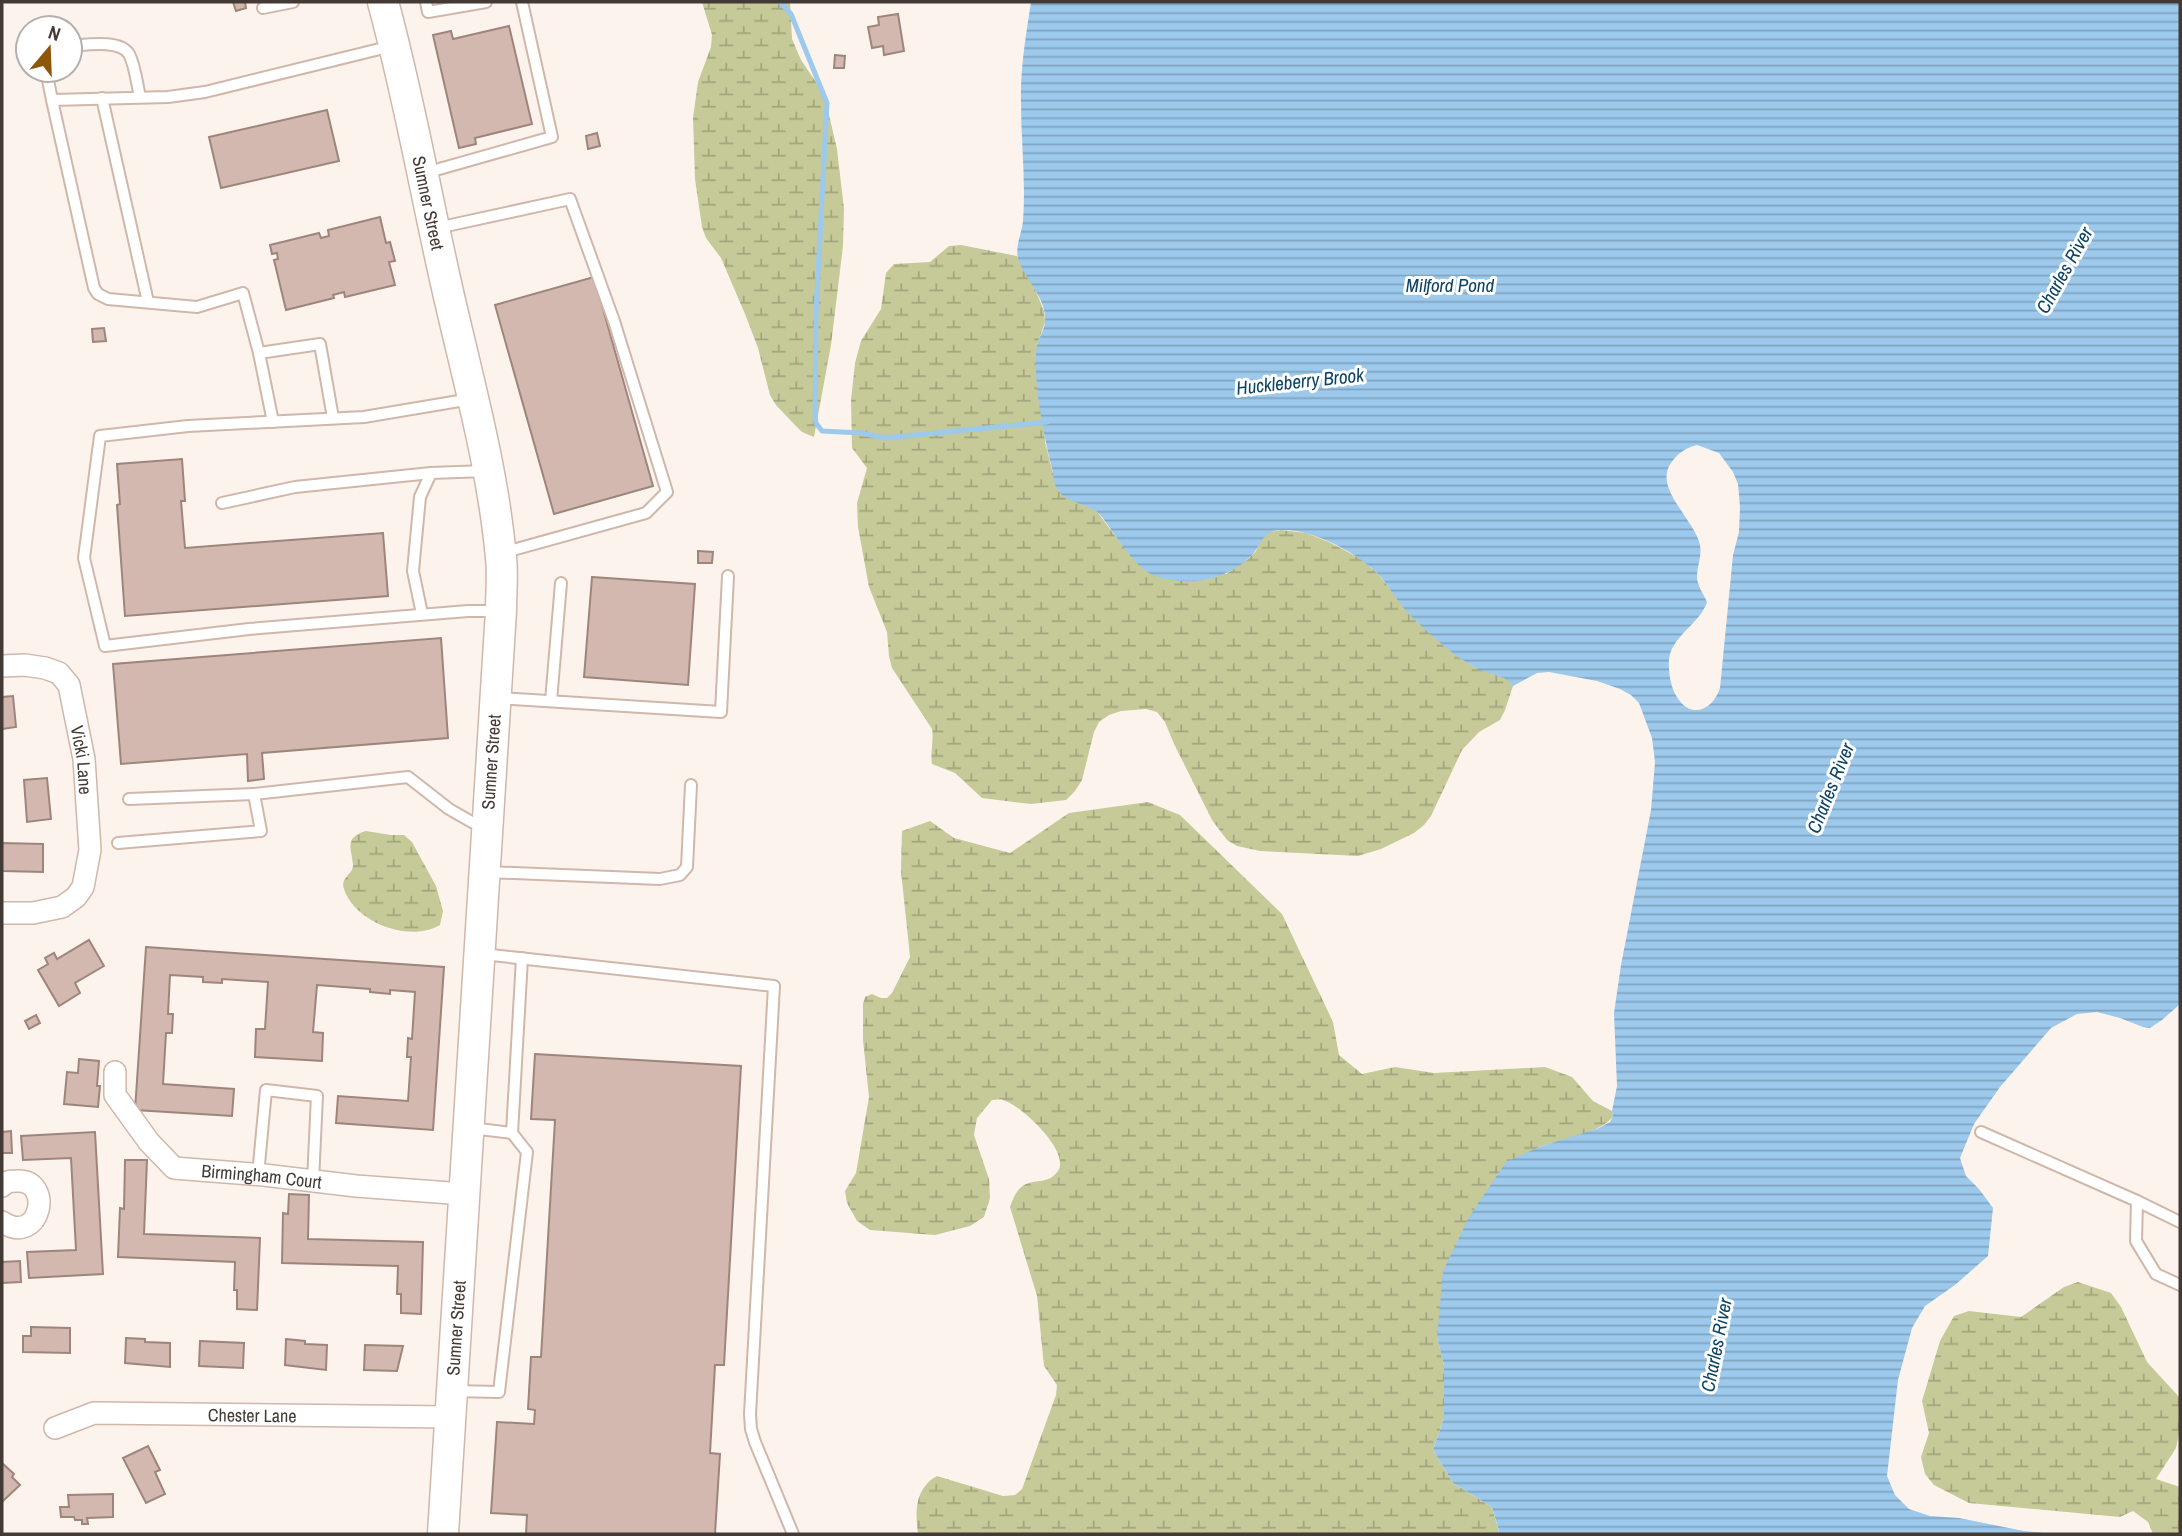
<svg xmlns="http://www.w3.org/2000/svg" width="2182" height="1536" font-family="'Archivo Narrow',sans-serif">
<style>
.wetland{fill:url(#wetland-marsh)}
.water{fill:url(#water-rules);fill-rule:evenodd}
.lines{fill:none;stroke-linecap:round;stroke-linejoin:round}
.stream{stroke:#9cc9ec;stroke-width:5}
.building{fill:#d3b8af;stroke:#9e857c;stroke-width:2}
.lane-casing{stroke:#cfb7aa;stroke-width:14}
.street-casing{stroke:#cfb7aa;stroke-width:24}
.secondary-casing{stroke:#cfb7aa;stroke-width:33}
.lane{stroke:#fff;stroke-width:10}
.street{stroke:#fff;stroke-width:21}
.secondary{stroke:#fff;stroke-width:30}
.labels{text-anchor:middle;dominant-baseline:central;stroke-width:6;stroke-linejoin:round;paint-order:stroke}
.street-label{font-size:18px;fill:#443a35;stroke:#fff}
.water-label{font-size:19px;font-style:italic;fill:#0d4364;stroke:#fff}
</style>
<defs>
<pattern id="wetland-marsh" width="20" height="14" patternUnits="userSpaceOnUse" patternTransform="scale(1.75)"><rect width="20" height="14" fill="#c5ca98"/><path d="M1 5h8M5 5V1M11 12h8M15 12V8" fill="none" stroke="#a2a57d"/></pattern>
<pattern id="water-rules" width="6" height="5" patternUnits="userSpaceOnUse" patternTransform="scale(1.75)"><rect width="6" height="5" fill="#9cc9ec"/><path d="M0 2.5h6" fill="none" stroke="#81a4c0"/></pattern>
</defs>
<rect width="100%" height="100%" fill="#fdf3ed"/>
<!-- wetland -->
<g class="wetland">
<polygon points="702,2 790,2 792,39 801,60 822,91 826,102 837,149 844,209 843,246 831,345 814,437 802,432 793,423 776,405 770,395 758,348 745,314 721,258 706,238 702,227 695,179 693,118 698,82 711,47 712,35"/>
<path d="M961 245 1017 256 1035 289 1044 311 1045 322 1037 345 1045 442 1057 489 1066 497 1089 506 1098 513 1128 553 1226 574 1247 560 1256 551 1261 539 1269 532 1281 530 1306 533 1329 542 1361 559 1379 575 1409 613 1444 646 1474 667 1508 679 1513 686 1505 710 1500 720 1479 732 1462 750 1431 816 1424 825 1414 833 1381 849 1358 856 1260 851 1237 846 1227 840 1212 820 1174 744 1165 722 1157 712 1146 709 1121 711 1109 715 1099 722 1094 732 1082 780 1075 791 1066 800 1031 804 982 798 955 773 932 764C930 752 934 741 932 729L892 668 889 656 887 632 869 587 858 527 857 503 867 468 852 448 851 400 855 363 861 341 881 309 886 273 894 264 930 262 949 246Z"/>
<path d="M1148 802 1180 815 1282 914 1333 1022 1339 1055 1362 1074 1395 1067 1434 1073 1545 1067 1572 1077 1593 1101 1612 1111 1613 1116C1604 1132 1558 1141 1539 1147L1437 1337 1444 1366V1418L1433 1450 1453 1483 1492 1507 1499 1532 1497 1534H918C915 1512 915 1488 937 1476L1003 1496 1015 1495 1022 1489 1056 1395 1057 1385 1044 1366 1037 1296 1010 1207C1023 1167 1043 1192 1058 1171 1071 1152 1021 1105 1003 1100 1001 1099 994 1100 992 1100L977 1118 974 1135 989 1179 990 1198 984 1217 970 1226 935 1235 870 1230 857 1221 847 1203 845 1191 856 1173 869 1097 863 1040V1004L865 997 872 994 881 998H887L892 993 910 957 901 871 902 831 930 821 954 838 1010 853 1069 813Z"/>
<path d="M366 831 391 835H404L412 842 436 886 443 911 440 925C410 943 355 923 344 889 340 877 353 875 353 865 352 848 343 838 366 831Z"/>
<polygon points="2078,1282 2111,1293 2121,1307 2147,1362 2180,1398 2180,1428 2176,1448 2156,1479 2180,1487 2180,1534 2153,1534 2148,1522 2133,1511 2120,1517 1969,1503 1934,1485 1925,1474 1921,1457 1929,1433 1922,1401 1940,1341 1954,1316 1969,1311 2021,1317 2064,1287"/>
</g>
<!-- water -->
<path class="water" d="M1031 2H2180V1004L2162 1020 2150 1028 2143 1027 2120 1018 2097 1012 2077 1014 2051 1028 2000 1087 1974 1124 1960 1158 1966 1176 1979 1189 1993 1208 1988 1256 1955 1285 1925 1306 1912 1328 1898 1380 1887 1476 1895 1495 1909 1509 1930 1516 1959 1518 2024 1531 2053 1534H1497L1499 1531 1492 1507 1453 1483 1433 1450 1444 1418V1366L1437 1337 1443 1271 1469 1217 1506 1162 1539 1147 1599 1128 1610 1122 1613 1116 1612 1111 1617 1086 1614 1013 1621 965 1651 810 1655 762 1652 738 1639 703 1631 695 1620 689 1597 681 1549 672 1537 673 1513 686C1505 674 1488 675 1476 668 1465 662 1454 654 1445 647 1433 637 1420 625 1409 614 1398 602 1390 588 1380 576 1359 553 1311 528 1280 530 1261 531 1261 547 1250 557 1226 581 1186 587 1155 576 1134 568 1115 534 1102 517 1090 502 1067 505 1057 489 1054 484 1053 474 1052 468 1044 438 1032 377 1037 346 1038 338 1045 330 1045 321 1047 298 1024 279 1018 258 1015 247 1022 232 1023 221 1026 182 1021 142 1021 103 1020 69 1026 35 1031 2ZM1697 445 1719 453 1733 472 1738 484 1740 507 1739 532 1733 555 1720 688C1713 710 1691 720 1677 697 1671 689 1668 670 1669 660 1671 636 1700 624 1707 602 1704 595 1697 585 1697 577 1697 566 1702 556 1700 545 1695 520 1653 488 1671 463 1678 453 1685 448 1697 445Z"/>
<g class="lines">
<!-- stream -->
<polyline class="stream" points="780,2 791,14 827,103 816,312 815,417 816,423 822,431 861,433 885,438 1047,422"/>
</g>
<!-- building -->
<g class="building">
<polygon points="233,2 245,2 246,8 236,11"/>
<polygon points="898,14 904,51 884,55 883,46 872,48 868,27 879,25 878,17"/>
<polygon points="509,26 532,124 475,138 476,144 459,148 433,35 451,31 453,39"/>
<polygon points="835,55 845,56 844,68 834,68"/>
<polygon points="327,110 339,161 221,188 209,137"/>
<polygon points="597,133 600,146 588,149 586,136"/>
<polygon points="380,217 386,243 390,242 395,261 389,262 395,285 345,297 344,292 333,295 334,298 286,310 274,260 278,259 277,253 272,254 270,245 319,233 321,238 329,236 328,230"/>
<polygon points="594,277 653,486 554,514 495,305"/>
<polygon points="104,328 106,341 93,342 92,329"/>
<polygon points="182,459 185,501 181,501 185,548 383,533 388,596 125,616 117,505 120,504 117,464"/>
<polygon points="698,551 713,552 712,563 698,563"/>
<polygon points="592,577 695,584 688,685 584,677"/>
<polygon points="441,638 448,738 262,753 264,779 248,781 247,754 121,764 113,664"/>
<polygon points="13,696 16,727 2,729 2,697"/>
<polygon points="47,778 51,819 27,822 24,780"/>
<polygon points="2,843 43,844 43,872 2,871"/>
<polygon points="89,940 104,966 75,983 80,993 59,1006 38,970 48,964 45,958 54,953 57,959"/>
<polygon points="146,947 444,967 433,1130 336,1123 338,1096 408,1101 411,1057 407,1057 408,1038 412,1039 415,992 390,990 390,994 370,992 370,989 317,985 313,1032 323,1033 322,1061 255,1057 256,1029 265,1029 268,982 222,979 222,983 203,982 203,977 170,975 168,1014 173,1014 172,1033 166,1033 163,1084 234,1089 232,1116 135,1110"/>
<polygon points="36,1015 40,1023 29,1029 25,1021"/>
<polygon points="535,1054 741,1066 724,1365 715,1365 710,1453 720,1454 715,1534 526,1534 527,1515 491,1513 497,1422 534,1424 535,1410 528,1409 531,1357 541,1357 555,1120 531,1119"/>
<polygon points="79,1059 99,1061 97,1086 100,1086 98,1107 64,1104 67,1072 78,1073"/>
<polygon points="11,1131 12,1153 2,1153 2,1132"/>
<polygon points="95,1132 103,1274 29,1278 27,1252 76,1250 71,1158 23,1160 21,1136"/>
<polygon points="125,1160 147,1160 144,1234 260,1238 257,1310 237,1309 237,1290 234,1290 235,1262 118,1257 120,1208 124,1209"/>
<polygon points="289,1194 309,1195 308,1239 423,1242 421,1314 401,1313 401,1294 397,1294 398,1266 282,1263 283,1213 288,1214"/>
<polygon points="20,1261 21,1282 2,1283 2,1262"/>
<polygon points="31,1327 70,1328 70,1353 23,1352 23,1336 31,1336"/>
<polygon points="126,1338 145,1339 145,1342 170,1343 170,1367 125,1363"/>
<polygon points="286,1339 305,1341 305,1344 327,1345 326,1370 285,1365"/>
<polygon points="200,1341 244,1343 243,1368 199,1366"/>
<polygon points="365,1345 403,1346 397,1371 364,1370"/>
<polygon points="148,1446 160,1470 155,1472 165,1494 146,1503 123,1458"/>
<polygon points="2,1463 14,1474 12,1477 20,1485 2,1502"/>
<polygon points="113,1494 113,1517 87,1518 88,1524 82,1524 82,1520 75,1520 74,1517 61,1517 60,1507 69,1507 68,1495"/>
</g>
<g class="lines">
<!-- lane casing -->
<g class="lane-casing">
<g id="lane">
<polyline points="426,2 428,12 486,2"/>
<polyline points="263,8 293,2"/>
<path d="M70 46C85 45 120 39 129 54 135 65 137 84 140 97"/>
<polyline points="46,70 52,100"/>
<polyline points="102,98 148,302"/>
<polyline points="425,173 552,137 522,2"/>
<polyline points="437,228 570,199 614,321 667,492 646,513 502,553"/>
<polyline points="259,353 273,422"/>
<polyline points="471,399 364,417 188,426 100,436 84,558 105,646 249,629 468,611 498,611"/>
<polyline points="333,418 320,344 259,353 243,293 197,307 108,299 98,294 94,288 52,100 168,97 205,92 392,46"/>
<polyline points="222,503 295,487 431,473"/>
<polyline points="422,614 413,571 420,497 431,473 486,471"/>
<polyline points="498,698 721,712 728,576"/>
<polyline points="551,701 561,583"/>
<polyline points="129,799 254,794"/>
<polyline points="118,843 261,831 254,794 408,777 449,809 484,829"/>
<polyline points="487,872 660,879 680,875 687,867 691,785"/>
<polyline points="482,954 774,986 750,1414 751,1429 755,1442 793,1534"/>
<polyline points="471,1128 512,1133 522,958"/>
<polyline points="1981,1132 2137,1201"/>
<polyline points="258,1175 266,1090 317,1096 313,1181"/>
<polyline points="2180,1222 2137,1201 2136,1241 2156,1274 2180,1285"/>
<polyline points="452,1391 499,1392 527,1152 512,1133"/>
</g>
</g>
<!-- street casing -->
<g class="street-casing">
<g id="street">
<path id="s1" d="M2 666 25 665 45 668 59 673 69 685 84 759 90 850 83 887 76 897 62 907 33 913H2"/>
<path id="s2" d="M115 1072V1095L149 1142 174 1168 264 1175 356 1186 464 1194"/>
<path d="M2 1186C7 1181 10 1181 17 1181 54 1179 41 1247 2 1222"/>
<path id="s3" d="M55 1428 94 1413 450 1417"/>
</g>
</g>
<!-- secondary casing -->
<g class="secondary-casing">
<g id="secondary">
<path id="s4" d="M383 2C409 97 426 196 448 292 468 380 493 468 501 558 503 575 501 593 501 611L443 1534"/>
</g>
</g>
<!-- lane -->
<use href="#lane" class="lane"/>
<!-- street -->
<use href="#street" class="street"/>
<!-- secondary -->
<use href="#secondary" class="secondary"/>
</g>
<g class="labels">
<!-- street labels -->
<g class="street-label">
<text stroke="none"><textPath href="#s4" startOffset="206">Sumner Street</textPath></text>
<text stroke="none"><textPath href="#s1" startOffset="150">Vicki Lane</textPath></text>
<text transform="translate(491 762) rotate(-86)">Sumner Street</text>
<text stroke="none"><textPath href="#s2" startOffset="205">Birmingham Court</textPath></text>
<text transform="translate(456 1328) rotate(-86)">Sumner Street</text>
<text stroke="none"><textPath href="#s3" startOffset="200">Chester Lane</textPath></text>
</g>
<!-- water labels -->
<g class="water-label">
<text transform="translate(2064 270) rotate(-61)">Charles River</text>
<text x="1450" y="285">Milford Pond</text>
<text transform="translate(1300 381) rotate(-6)">Huckleberry Brook</text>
<text transform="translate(1830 788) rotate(-68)">Charles River</text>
<text transform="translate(1716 1345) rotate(-79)">Charles River</text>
</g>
</g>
<!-- border -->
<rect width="2182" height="1536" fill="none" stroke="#443a35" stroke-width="7"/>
<!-- north arrow -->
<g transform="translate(49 49) rotate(19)"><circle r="33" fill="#ffffff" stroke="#b4b0ae" stroke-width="2"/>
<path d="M0-5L12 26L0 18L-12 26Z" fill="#8d560a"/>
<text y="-10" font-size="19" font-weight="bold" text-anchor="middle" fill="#443a35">N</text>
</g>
</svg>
